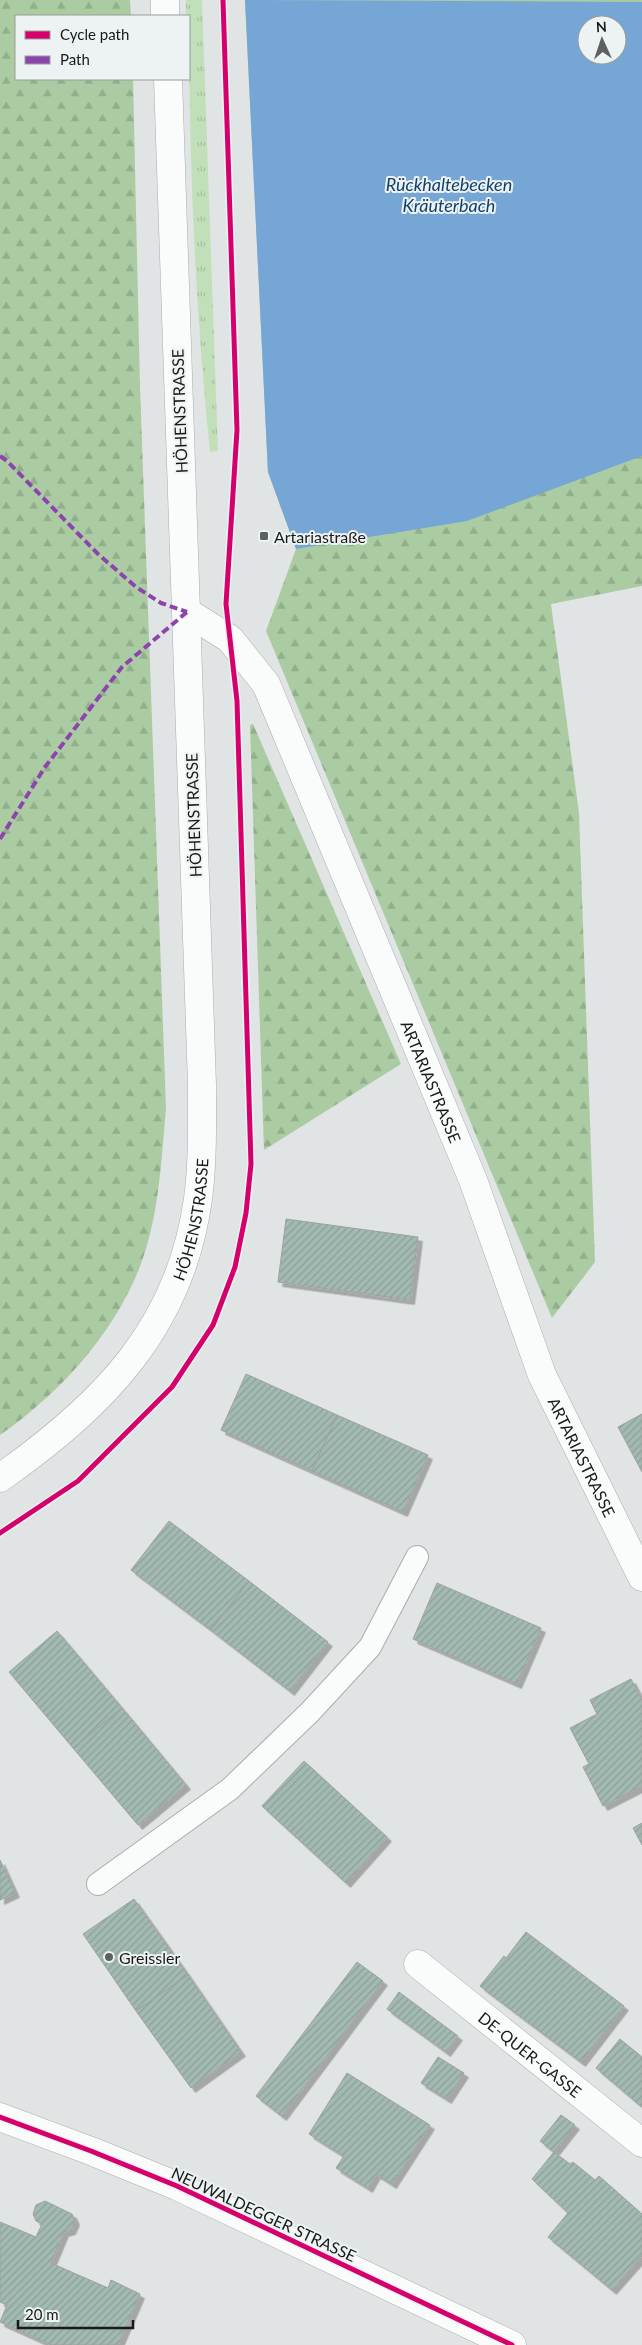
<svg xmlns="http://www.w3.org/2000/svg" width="642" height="2345" font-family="Lato,sans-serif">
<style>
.grass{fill:url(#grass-tufts)}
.forest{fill:url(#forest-firs);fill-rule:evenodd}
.water{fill:#76a6d5;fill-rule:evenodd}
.building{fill:url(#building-hatch);stroke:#9ea1a0;filter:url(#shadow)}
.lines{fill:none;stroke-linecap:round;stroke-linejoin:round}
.lane-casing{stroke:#abadad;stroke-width:24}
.street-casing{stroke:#abadad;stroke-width:29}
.secondary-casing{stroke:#abadad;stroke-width:29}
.lane{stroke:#fafbfb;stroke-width:22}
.street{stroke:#fafbfb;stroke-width:28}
.secondary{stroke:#fafbfb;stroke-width:28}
.quiet{stroke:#8e44ad;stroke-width:4;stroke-dasharray:8 4;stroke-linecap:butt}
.cycleway-casing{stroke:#edf2f2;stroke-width:8}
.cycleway{stroke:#d6006c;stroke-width:5}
.poi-dot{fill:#5e6161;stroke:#edf2f2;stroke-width:2}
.labels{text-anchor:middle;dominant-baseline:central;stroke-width:4;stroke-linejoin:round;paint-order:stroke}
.street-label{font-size:16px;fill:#181a1a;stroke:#edf2f2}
.poi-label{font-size:16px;fill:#181a1a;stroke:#edf2f2;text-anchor:start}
.water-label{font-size:18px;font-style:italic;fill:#10426e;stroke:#edf2f2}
</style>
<defs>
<pattern id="grass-tufts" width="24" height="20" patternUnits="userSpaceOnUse" patternTransform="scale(1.25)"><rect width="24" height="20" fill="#c1e0b9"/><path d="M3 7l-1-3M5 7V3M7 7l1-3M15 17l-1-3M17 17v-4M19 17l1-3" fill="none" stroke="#a5c09e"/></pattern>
<pattern id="forest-firs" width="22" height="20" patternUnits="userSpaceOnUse" patternTransform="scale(1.25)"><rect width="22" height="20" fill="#abcca3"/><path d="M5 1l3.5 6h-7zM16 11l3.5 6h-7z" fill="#92af8c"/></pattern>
<pattern id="building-hatch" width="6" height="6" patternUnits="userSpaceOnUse" patternTransform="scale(1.25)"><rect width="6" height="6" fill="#a2bab2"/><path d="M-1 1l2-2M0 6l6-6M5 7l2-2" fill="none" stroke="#8b9f98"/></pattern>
<filter id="shadow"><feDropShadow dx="4.5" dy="4.5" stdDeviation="0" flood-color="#0004"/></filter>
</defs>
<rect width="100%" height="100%" fill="#e1e4e4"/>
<!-- grass -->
<path class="grass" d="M186 0H202L218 451 210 452C195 307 189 161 189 16H186Z"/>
<!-- forest -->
<g class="forest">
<path d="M0 0H130L131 16H16V79H133L140 387 166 1109C161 1162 159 1219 139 1269 112 1336 59 1394 0 1435Z"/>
<path d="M245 0H642V586L551 604 579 813 595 1262 552 1318 266 631 296 549 268 472ZM587 25H617V55H587Z"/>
<polygon points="253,724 401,1064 264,1150 250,725"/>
</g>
<!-- water -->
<path class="water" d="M245 0 642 2V456L467 521 296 549 268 472ZM587 25H617V55H587Z"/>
<!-- building -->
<g class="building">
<polygon points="286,1219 418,1237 410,1300 278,1282"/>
<polygon points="246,1374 337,1415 312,1471 221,1430"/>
<polygon points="642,1414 642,1472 618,1427"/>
<polygon points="337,1415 428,1455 403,1512 312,1471"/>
<polygon points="169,1521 249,1581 211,1630 131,1570"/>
<polygon points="249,1581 328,1642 290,1691 211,1630"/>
<polygon points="437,1583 541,1628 517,1684 413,1639"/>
<polygon points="57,1631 122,1708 73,1748 9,1672"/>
<polygon points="631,1679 642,1700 642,1786 603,1806 583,1767 589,1764 570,1728 597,1714 590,1700"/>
<polygon points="122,1708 186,1785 138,1825 73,1748"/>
<polygon points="304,1761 387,1837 346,1883 262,1806"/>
<polygon points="642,1823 642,1845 633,1828"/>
<polygon points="0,1860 15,1893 0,1900"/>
<polygon points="134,1899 188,1975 136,2011 83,1934"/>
<polygon points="526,1932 624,2006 581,2062 480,1986 504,1956 506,1958"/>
<polygon points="357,1962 383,1981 282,2116 256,2096"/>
<polygon points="188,1975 241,2052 191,2088 136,2011"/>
<polygon points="399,1992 458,2036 446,2052 387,2009"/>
<polygon points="620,2039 642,2057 642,2107 596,2068"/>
<polygon points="438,2057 464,2073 447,2099 421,2083"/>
<polygon points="347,2073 430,2125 392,2184 376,2174 368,2188 336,2168 344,2156 309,2134"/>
<polygon points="561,2115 575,2125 554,2152 540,2141"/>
<polygon points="554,2152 570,2164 573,2162 595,2180 599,2176 642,2214 642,2256 612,2290 548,2237 568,2213 532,2179"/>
<polygon points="45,2201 72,2214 75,2221 71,2230 64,2232 51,2263 108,2288 111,2280 140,2294 118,2345 51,2345 0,2322 7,2305 0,2302 0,2222 36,2237 42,2224 36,2221 33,2214 36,2205"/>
</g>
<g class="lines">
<!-- lane casing -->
<g class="lane-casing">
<polyline id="lane" points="98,1884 230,1789 310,1712 370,1647 417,1557"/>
</g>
<!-- street casing -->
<g class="street-casing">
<g id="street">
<path id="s1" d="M187 612 230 639 266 684 473 1180 542 1375 642 1577"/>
<path id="s2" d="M418 1964 642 2143"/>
</g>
</g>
<!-- secondary casing -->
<g class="secondary-casing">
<g id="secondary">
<polyline points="165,0 165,16"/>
<path id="s3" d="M0 1478C102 1406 180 1329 198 1199 203 1161 202 1123 202 1085L168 79"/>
<polyline points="0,2117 91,2151 177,2186 512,2345"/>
</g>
</g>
<!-- lane -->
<use href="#lane" class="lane"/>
<!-- street -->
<use href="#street" class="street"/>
<!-- secondary -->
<use href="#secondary" class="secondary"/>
<!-- quiet -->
<g class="quiet">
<polyline points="0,456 7,461 98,554 136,587 161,603 187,612"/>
<polyline points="0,839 45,767 122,667 187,612"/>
</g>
<!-- cycleway casing -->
<g class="cycleway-casing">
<g id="cycleway">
<polyline points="0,1533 78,1481 172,1387 213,1325 235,1267 246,1213 251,1164 237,701 226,604 237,430 223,0"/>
<polyline points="0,2117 91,2151 177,2186 512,2345"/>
</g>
</g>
<!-- cycleway -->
<use href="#cycleway" class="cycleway"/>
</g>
<!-- markers -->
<g class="poi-dot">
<rect x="259" y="531" width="10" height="10" rx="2.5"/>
<circle cx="109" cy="1957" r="5"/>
</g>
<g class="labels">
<!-- street labels -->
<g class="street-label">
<text transform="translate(179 411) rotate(-92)">HÖHENSTRASSE</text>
<text transform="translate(193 815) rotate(-92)">HÖHENSTRASSE</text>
<text stroke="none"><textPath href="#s1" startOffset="539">ARTARIASTRASSE</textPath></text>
<text stroke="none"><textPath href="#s3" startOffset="332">HÖHENSTRASSE</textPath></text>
<text stroke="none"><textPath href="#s1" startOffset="944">ARTARIASTRASSE</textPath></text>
<text stroke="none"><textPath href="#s2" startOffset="144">DE-QUER-GASSE</textPath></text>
<text transform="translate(264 2214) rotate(25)">NEUWALDEGGER STRASSE</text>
</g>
<!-- poi labels -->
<g class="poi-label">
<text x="274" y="536">Artariastraße</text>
<text x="119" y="1957">Greissler</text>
</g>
<!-- water labels -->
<g class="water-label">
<text x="449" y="184">Rückhaltebecken<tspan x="449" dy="21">Kräuterbach</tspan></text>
</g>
</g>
<!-- legend -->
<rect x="15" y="15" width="175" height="65" fill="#edf2f2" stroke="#989c9c"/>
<rect x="25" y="31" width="25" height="8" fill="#d6006c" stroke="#989c9c"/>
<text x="60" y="40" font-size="15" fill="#181a1a">Cycle path</text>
<rect x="25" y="56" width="25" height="8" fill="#8e44ad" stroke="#989c9c"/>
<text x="60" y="65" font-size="15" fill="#181a1a">Path</text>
<!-- north arrow -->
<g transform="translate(602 40) rotate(357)"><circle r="24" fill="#edf2f2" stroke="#989c9c"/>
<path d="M0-4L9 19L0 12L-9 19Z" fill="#5e6161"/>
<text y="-8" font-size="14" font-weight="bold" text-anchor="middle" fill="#181a1a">N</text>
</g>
<!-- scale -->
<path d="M18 2320v8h115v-8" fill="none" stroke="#181a1a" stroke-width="2.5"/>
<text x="25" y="2320" font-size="15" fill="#181a1a" stroke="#edf2f2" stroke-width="4" paint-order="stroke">20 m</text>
</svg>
